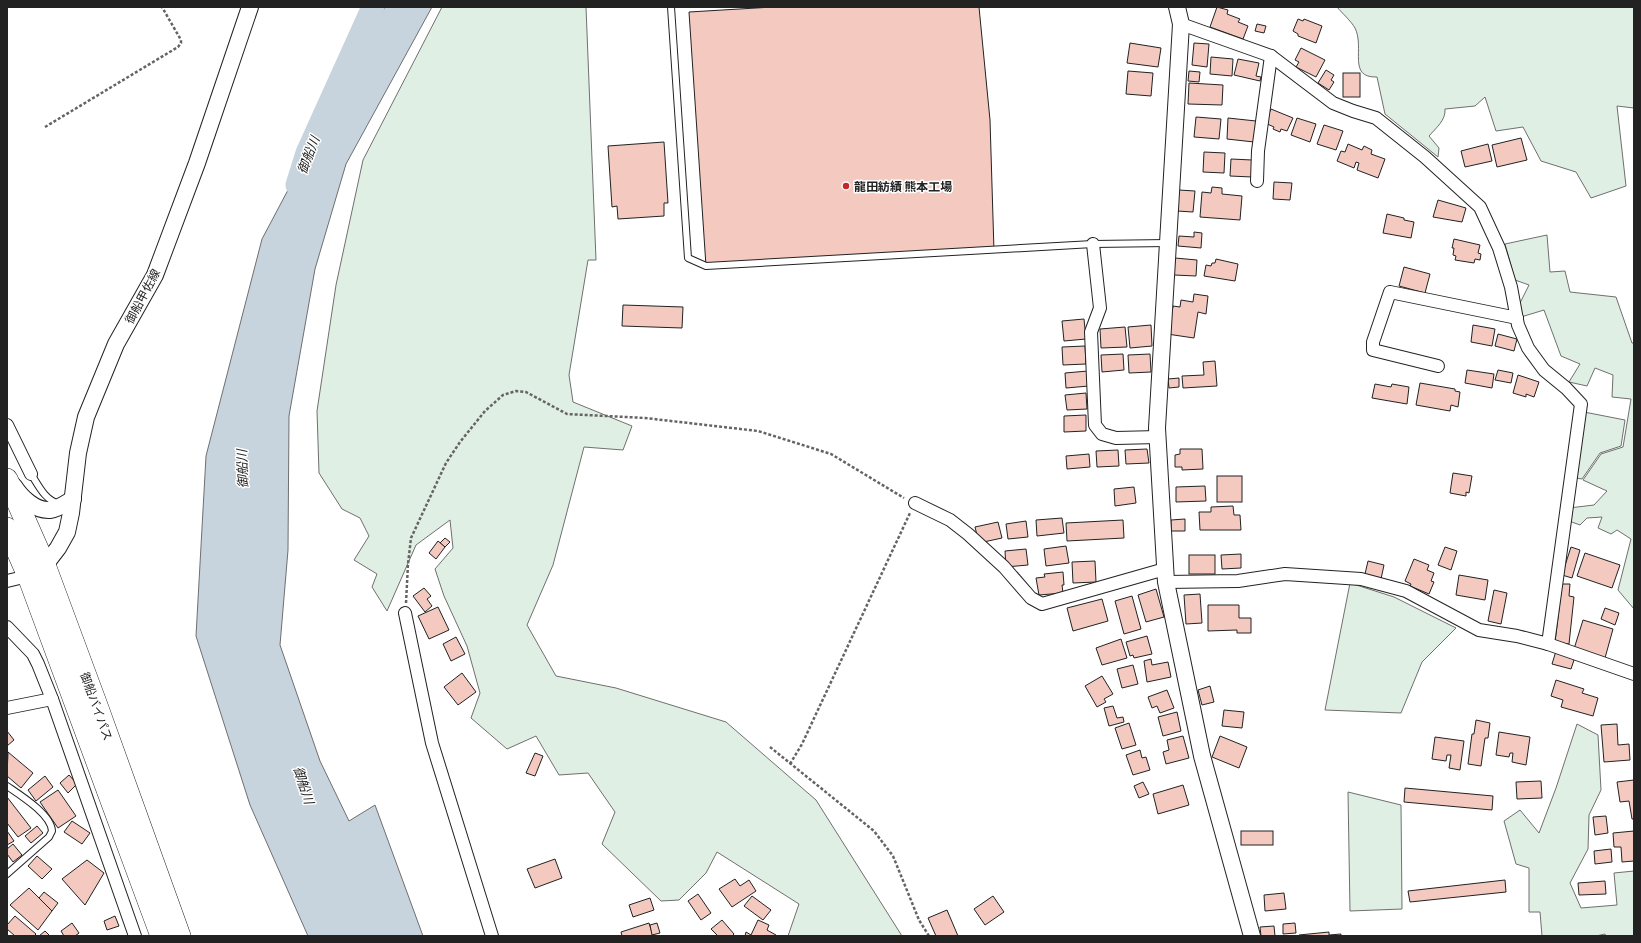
<svg xmlns="http://www.w3.org/2000/svg" width="1641" height="943" font-family="Commissioner,'Noto Sans JP',sans-serif">
<style>
.green{fill:#e0efe3;stroke:#6f6f6f}
.water{fill:#c7d3dd;stroke:#6f6f6f}
.lines{fill:none;stroke-linecap:round;stroke-linejoin:round}
.river{stroke:#c7d3dd;stroke-width:23}
.building{fill:#f3c9c0;stroke:#222}
.lane-casing{stroke:#222;stroke-width:8}
.street-casing{stroke:#222;stroke-width:14}
.secondary-casing{stroke:#222;stroke-width:18}
.highway-casing{stroke:#222;stroke-width:22}
.path{stroke:#646464;stroke-width:2.5;stroke-dasharray:3 2;stroke-linecap:butt}
.lane{stroke:#fff;stroke-width:6}
.street{stroke:#fff;stroke-width:12}
.secondary{stroke:#fff;stroke-width:16}
.highway{stroke:#fff;stroke-width:21}
.poi-dot{fill:#c62828;stroke:#fff;stroke-width:1.5}
.labels{text-anchor:middle;dominant-baseline:central;stroke-width:3;stroke-linejoin:round;paint-order:stroke}
.poi-label{font-size:12px;font-weight:bold;fill:#222;stroke:#fff;text-anchor:start}
.street-label{font-size:12px;fill:#222;stroke:#fff}
.water-label{font-size:13px;font-style:italic;fill:#222;stroke:#fff}
</style>
<rect width="100%" height="100%" fill="#fff"/>
<!-- green -->
<g class="green">
<polygon points="442,7 586,7 596,260 588,260 569,375 573,402 632,426 623,450 584,447 553,565 527,625 556,676 616,688 726,722 816,800 902,936 788,936 799,904 717,852 706,873 679,900 661,901 602,844 615,812 588,773 559,775 536,736 507,749 471,718 480,693 467,646 444,596 435,569 453,548 450,520 416,545 387,611 372,587 377,574 354,560 369,536 360,518 342,509 319,473 317,411 336,285 363,160"/>
<path d="M1337 7H1634V108L1617 106 1626 186 1591 198 1576 172 1541 161 1523 127 1496 131 1485 97 1475 106 1445 109C1446 120 1436 128 1429 136L1439 148 1438 157 1385 114 1377 77C1347 78 1365 48 1355 28 1351 21 1342 13 1337 7Z"/>
<polygon points="1547,235 1550,272 1565,271 1570,292 1616,297 1632,343 1634,343 1634,609 1618,590 1631,539 1617,530 1611,534 1598,528 1602,517 1587,518 1580,525 1569,521 1569,508 1594,505 1607,491 1583,480 1601,454 1623,447 1631,399 1612,397 1613,375 1595,368 1587,386 1569,382 1580,364 1561,356 1544,310 1521,317 1519,305 1529,285 1515,280 1505,244"/>
<polygon points="1584,412 1625,420 1621,446 1600,453 1582,479 1576,478"/>
<polygon points="1350,583 1394,597 1456,628 1422,662 1401,713 1325,710"/>
<polygon points="1577,724 1598,735 1601,790 1589,815 1588,849 1570,883 1581,908 1617,905 1614,873 1634,871 1634,936 1606,936 1605,934 1596,936 1542,936 1540,912 1529,912 1529,868 1516,864 1504,821 1520,810 1539,833 1556,788"/>
<polygon points="1348,792 1401,805 1402,909 1350,911"/>
</g>
<!-- water -->
<polygon class="water" points="385,7 432,7 346,164 315,269 289,416 288,550 280,645 320,761 349,821 375,805 423,936 308,936 250,805 196,636 206,456 262,239"/>
<g class="lines">
<!-- river -->
<polyline class="river" points="297,185 307,153 373,7"/>
</g>
<!-- building -->
<g class="building">
<polygon points="773,7 979,7 990,120 994,251 706,266 689,12"/>
<polygon points="1217,7 1228,10 1227,14 1240,19 1238,22 1248,26 1243,39 1210,27"/>
<polygon points="1298,19 1303,21 1304,19 1322,26 1316,43 1298,36 1298,34 1293,31"/>
<polygon points="1257,24 1266,26 1264,33 1255,31"/>
<polygon points="1130,43 1161,48 1158,67 1127,63"/>
<polygon points="1194,43 1209,44 1207,67 1192,65"/>
<polygon points="1301,48 1325,60 1316,77 1296,67 1299,62 1295,60"/>
<polygon points="1211,57 1233,59 1232,76 1210,74"/>
<polygon points="1238,59 1259,63 1256,76 1261,77 1260,81 1234,75"/>
<polygon points="1326,70 1334,75 1331,80 1334,82 1329,90 1318,83"/>
<polygon points="1128,71 1153,73 1151,96 1126,94"/>
<polygon points="1189,71 1200,72 1199,82 1188,81"/>
<rect x="1343" y="73" width="17" height="24"/>
<polygon points="1189,83 1223,85 1222,105 1188,104"/>
<polygon points="1271,109 1293,118 1287,131 1281,129 1280,132 1273,129 1274,127 1265,123"/>
<polygon points="1196,117 1221,119 1219,139 1194,137"/>
<polygon points="1228,118 1256,121 1254,142 1227,139"/>
<polygon points="1297,118 1316,124 1310,142 1291,135"/>
<polygon points="1324,125 1343,131 1336,150 1317,144"/>
<polygon points="1521,138 1527,160 1497,167 1492,145"/>
<polygon points="664,142 668,203 664,203 664,216 618,219 617,206 612,207 608,146"/>
<polygon points="1348,144 1362,150 1364,146 1372,150 1371,154 1385,159 1378,178 1357,170 1359,163 1356,162 1354,168 1337,161 1341,151 1345,152"/>
<polygon points="1488,144 1492,161 1465,167 1461,151"/>
<polygon points="1204,152 1225,153 1224,173 1203,172"/>
<polygon points="1231,159 1252,160 1252,177 1230,176"/>
<polygon points="1274,182 1292,183 1290,200 1273,199"/>
<polygon points="1212,187 1222,188 1222,194 1242,196 1240,220 1200,217 1202,192 1211,193"/>
<polygon points="1179,190 1195,191 1193,212 1177,211"/>
<polygon points="1438,200 1466,208 1462,222 1433,217"/>
<polygon points="1387,214 1404,218 1404,220 1414,222 1411,238 1383,233"/>
<polygon points="1194,232 1202,233 1201,248 1178,246 1179,236 1194,237"/>
<polygon points="1454,239 1480,245 1478,253 1481,254 1480,260 1475,259 1474,263 1455,260 1456,256 1453,255 1454,248 1452,248"/>
<polygon points="1175,258 1197,260 1196,276 1174,275"/>
<polygon points="1216,259 1238,264 1235,281 1204,276 1206,265 1211,266 1212,263 1215,263"/>
<polygon points="1404,267 1430,274 1425,293 1399,286"/>
<polygon points="1194,294 1208,296 1206,314 1198,312 1194,338 1167,334 1171,308 1173,308 1173,306 1180,307 1181,300 1193,302"/>
<polygon points="623,305 683,307 682,328 622,326"/>
<polygon points="1084,319 1086,339 1064,341 1062,321"/>
<polygon points="1151,325 1152,346 1130,348 1128,327"/>
<polygon points="1473,325 1495,329 1492,346 1471,342"/>
<polygon points="1125,327 1127,347 1101,348 1100,329"/>
<polygon points="1498,334 1517,339 1514,351 1495,346"/>
<polygon points="1085,346 1086,364 1063,365 1062,347"/>
<polygon points="1123,354 1124,370 1102,372 1101,355"/>
<polygon points="1150,354 1151,372 1129,373 1128,355"/>
<polygon points="1215,361 1217,386 1183,388 1182,376 1204,375 1203,362"/>
<polygon points="1467,370 1494,374 1492,388 1465,383"/>
<polygon points="1498,370 1513,373 1511,383 1495,380"/>
<polygon points="1088,371 1089,386 1066,388 1065,373"/>
<polygon points="1518,375 1539,382 1534,397 1526,394 1526,397 1513,393"/>
<polygon points="1179,378 1179,387 1169,388 1168,379"/>
<polygon points="1420,383 1455,389 1455,391 1460,392 1458,407 1451,405 1450,411 1416,405"/>
<polygon points="1375,384 1391,387 1392,384 1409,387 1407,404 1372,398"/>
<polygon points="1086,393 1087,409 1067,410 1065,395"/>
<polygon points="1086,415 1086,431 1064,432 1064,416"/>
<polygon points="1147,449 1149,463 1126,464 1125,450"/>
<polygon points="1180,449 1202,449 1203,469 1182,470 1182,467 1175,467 1175,455 1180,454"/>
<polygon points="1118,450 1119,466 1097,467 1096,451"/>
<polygon points="1089,454 1090,467 1067,469 1066,456"/>
<polygon points="1453,473 1472,476 1469,493 1466,492 1466,496 1450,493"/>
<rect x="1217" y="476" width="25" height="26"/>
<polygon points="1205,486 1206,501 1176,502 1176,487"/>
<polygon points="1134,487 1136,503 1115,506 1114,489"/>
<polygon points="1233,506 1234,515 1240,515 1241,530 1200,530 1199,512 1211,512 1211,507"/>
<polygon points="1062,518 1064,533 1037,536 1036,520"/>
<polygon points="1185,519 1185,531 1171,531 1171,520"/>
<polygon points="1123,520 1124,538 1067,541 1066,523"/>
<polygon points="1026,521 1028,537 1008,539 1006,524"/>
<polygon points="998,522 1002,538 979,543 975,527"/>
<polygon points="445,538 450,542 445,547 440,543"/>
<polygon points="438,541 445,547 436,559 429,553"/>
<polygon points="1066,546 1069,563 1046,566 1044,549"/>
<polygon points="1445,547 1457,551 1451,570 1438,565"/>
<polygon points="1571,547 1580,550 1572,578 1562,575"/>
<polygon points="1026,549 1028,565 1006,567 1005,551"/>
<polygon points="1585,553 1620,565 1612,588 1577,576"/>
<polygon points="1241,554 1241,568 1222,569 1221,555"/>
<rect x="1189" y="555" width="26" height="19"/>
<polygon points="1414,559 1429,565 1427,570 1434,573 1431,581 1434,582 1429,594 1410,586 1411,584 1405,581"/>
<polygon points="1095,561 1096,582 1073,583 1072,562"/>
<polygon points="1368,561 1384,565 1381,579 1365,574"/>
<polygon points="1063,572 1064,585 1062,585 1063,593 1039,595 1036,578 1045,577 1044,574"/>
<polygon points="1459,575 1488,580 1485,600 1456,595"/>
<polygon points="1562,584 1570,584 1569,596 1574,597 1569,644 1555,642"/>
<polygon points="424,588 431,596 427,599 432,606 425,612 413,596"/>
<polygon points="1156,589 1164,617 1146,622 1138,595"/>
<polygon points="1494,590 1507,593 1501,624 1488,621"/>
<polygon points="1200,594 1202,623 1186,624 1184,595"/>
<polygon points="1132,596 1141,629 1124,634 1115,601"/>
<polygon points="1102,599 1108,621 1073,631 1067,608"/>
<polygon points="1208,605 1239,605 1239,618 1251,618 1251,633 1237,633 1237,630 1208,631"/>
<polygon points="438,607 449,630 429,639 418,616"/>
<polygon points="1605,608 1619,613 1615,625 1601,619"/>
<polygon points="1583,620 1613,629 1605,658 1574,649"/>
<polygon points="1147,636 1152,654 1134,658 1133,655 1130,656 1126,642"/>
<polygon points="456,637 465,654 451,661 443,644"/>
<polygon points="1121,639 1127,658 1102,665 1096,648"/>
<polygon points="1556,651 1575,657 1571,669 1552,664"/>
<polygon points="1151,659 1152,665 1168,662 1171,677 1147,682 1144,661"/>
<polygon points="1133,665 1138,684 1122,688 1117,669"/>
<polygon points="462,673 476,692 458,705 444,687"/>
<polygon points="1102,676 1113,694 1104,699 1106,702 1097,707 1085,686"/>
<polygon points="1556,680 1584,689 1582,693 1598,698 1593,716 1561,707 1563,700 1551,696"/>
<polygon points="1210,686 1214,702 1202,705 1198,690"/>
<polygon points="1167,690 1174,708 1160,713 1157,706 1152,708 1148,697"/>
<polygon points="1113,706 1117,718 1123,717 1124,722 1109,726 1104,708"/>
<polygon points="1224,710 1244,712 1242,728 1222,726"/>
<polygon points="1177,712 1181,731 1163,736 1158,717"/>
<polygon points="1476,720 1490,723 1488,738 1485,738 1481,766 1468,764 1472,734 1474,734"/>
<polygon points="1129,723 1136,745 1122,749 1115,728"/>
<polygon points="1617,724 1618,745 1629,744 1630,760 1604,762 1601,725"/>
<polygon points="7,731 14,740 7,746"/>
<polygon points="1499,732 1530,737 1526,765 1512,762 1513,753 1510,753 1509,757 1496,755"/>
<polygon points="1183,736 1189,758 1166,764 1163,752 1169,750 1167,740"/>
<polygon points="1220,736 1247,747 1239,768 1212,757"/>
<polygon points="1435,737 1464,741 1460,770 1449,768 1451,755 1447,755 1446,761 1432,759"/>
<polygon points="1140,750 1142,758 1146,757 1150,770 1133,775 1126,755"/>
<polygon points="8,752 33,773 21,788 7,776"/>
<polygon points="535,753 543,756 535,776 526,773"/>
<polygon points="69,775 77,784 68,793 60,783"/>
<polygon points="45,776 53,787 36,801 28,790"/>
<polygon points="1634,780 1634,819 1632,819 1629,801 1620,802 1617,782"/>
<polygon points="1541,781 1542,798 1517,799 1516,782"/>
<polygon points="1143,782 1149,794 1139,798 1134,786"/>
<polygon points="1183,785 1189,805 1158,814 1153,794"/>
<polygon points="1405,788 1493,796 1492,810 1404,802"/>
<polygon points="58,790 76,816 58,828 40,802"/>
<polygon points="7,797 31,828 18,837 7,823"/>
<polygon points="1606,816 1608,833 1595,835 1593,817"/>
<polygon points="72,821 90,833 82,844 64,832"/>
<polygon points="37,826 43,833 31,843 25,836"/>
<polygon points="7,831 14,841 7,845"/>
<rect x="1241" y="831" width="32" height="14"/>
<polygon points="1634,831 1634,861 1622,862 1621,847 1614,847 1613,833"/>
<polygon points="13,844 22,855 13,862 7,854 7,849"/>
<polygon points="1611,849 1612,862 1595,864 1594,851"/>
<polygon points="37,856 52,869 42,879 28,866"/>
<polygon points="555,859 562,878 535,888 527,869"/>
<polygon points="87,860 104,873 85,905 62,879"/>
<polygon points="735,879 740,886 749,880 756,891 732,907 719,889"/>
<polygon points="1505,880 1506,892 1410,902 1408,891"/>
<polygon points="1605,881 1606,894 1579,895 1578,883"/>
<polygon points="29,888 52,911 38,930 10,905"/>
<polygon points="44,892 58,903 52,911 39,898"/>
<polygon points="1284,893 1286,909 1265,911 1264,895"/>
<polygon points="698,894 711,913 701,920 688,901"/>
<polygon points="752,896 771,910 763,920 744,906"/>
<polygon points="993,896 1004,912 985,925 974,909"/>
<polygon points="650,898 654,910 633,917 629,905"/>
<polygon points="947,910 958,936 936,936 928,918"/>
<polygon points="15,916 36,934 34,936 15,936 7,929 7,925"/>
<polygon points="115,916 119,926 107,930 104,921"/>
<polygon points="722,920 734,934 732,936 718,936 711,929"/>
<polygon points="758,920 769,925 767,930 776,935 775,936 745,936 746,932 751,935"/>
<polygon points="72,923 79,933 75,936 64,936 61,931"/>
<polygon points="649,923 653,936 622,936 621,932"/>
<polygon points="657,923 660,933 652,935 650,925"/>
<polygon points="1295,923 1296,933 1283,934 1283,924"/>
<polygon points="1274,926 1275,936 1261,936 1260,927"/>
<polygon points="45,931 50,936 39,936"/>
<polygon points="1329,932 1329,935 1341,934 1341,936 1299,936 1299,935"/>
</g>
<g class="lines">
<!-- lane casing -->
<g class="lane-casing">
<g id="lane">
<polyline points="671,7 688,258 706,266 1093,244 1168,243"/>
<path d="M31 474C39 486 44 499 59 504"/>
<path d="M7 786C20 795 51 814 52 831L49 837 7 874"/>
</g>
</g>
<!-- street casing -->
<g class="street-casing">
<g id="street">
<polyline points="1181,24 1271,56 1333,103 1353,111 1376,118 1425,157 1480,207 1499,248 1511,287 1518,325 1528,348 1544,370 1566,388 1581,404 1548,644"/>
<polyline points="1257,181 1258,151 1271,56"/>
<polyline points="1093,244 1100,308 1091,332 1095,425 1102,434 1116,438 1158,437"/>
<polyline points="1438,366 1373,350 1373,342 1390,292 1517,318"/>
<polyline points="7,425 31,474"/>
<polyline points="915,503 950,520 968,534 1004,567 1031,598 1042,604 1165,569"/>
<polyline points="7,581 28,576"/>
<polyline points="1166,582 1238,581 1285,574 1361,579 1406,591 1479,630 1517,636 1548,644 1634,674"/>
<polyline points="405,613 432,743 492,936"/>
<polyline points="7,627 33,654 38,664 52,699 135,936"/>
<polyline points="7,708 52,699"/>
</g>
</g>
<!-- secondary casing -->
<g class="secondary-casing">
<g id="secondary">
<polyline points="1177,7 1181,24 1157,428 1166,582 1202,756 1252,936"/>
<path d="M14 486C21 497 35 511 50 510 58 509 66 503 73 499"/>
<polyline points="37,571 45,565 58,548 67,532 71,513 78,453 86,417 116,344 155,275 197,163 250,7"/>
</g>
</g>
<!-- highway casing -->
<g class="highway-casing">
<g id="highway">
<polyline points="7,479 45,565 98,708 180,936"/>
<polyline points="7,528 28,576 161,936"/>
</g>
</g>
<!-- path -->
<g class="path">
<polyline points="45,127 178,47 181,43 181,40 162,7"/>
<polyline points="406,603 408,564 411,538 446,463 460,442 485,411 503,395 516,391 526,392 567,414 645,418 758,431 831,454 904,498"/>
<polyline points="770,747 874,831 893,856 919,920 929,936"/>
<polyline points="790,764 802,744 910,513"/>
</g>
<!-- lane -->
<use href="#lane" class="lane"/>
<!-- street -->
<use href="#street" class="street"/>
<!-- secondary -->
<use href="#secondary" class="secondary"/>
<!-- highway -->
<use href="#highway" class="highway"/>
</g>
<!-- markers -->
<circle class="poi-dot" cx="846" cy="186" r="4"/>
<g class="labels">
<!-- poi labels -->
<g class="poi-label">
<text x="854" y="186">龍田紡績 熊本工場</text>
</g>
<!-- street labels -->
<g class="street-label">
<text transform="translate(142 296) rotate(-62)">御船甲佐線</text>
<text transform="translate(97 706) rotate(70)">御船バイパス</text>
</g>
<!-- water labels -->
<g class="water-label">
<text transform="translate(308 155) rotate(-69)">御船川</text>
<text transform="translate(242 469) rotate(-92)">御船川</text>
<text transform="translate(304 785) rotate(72)">御船川</text>
</g>
</g>
<!-- border -->
<rect width="1641" height="943" fill="none" stroke="#222222" stroke-width="16"/>
</svg>
